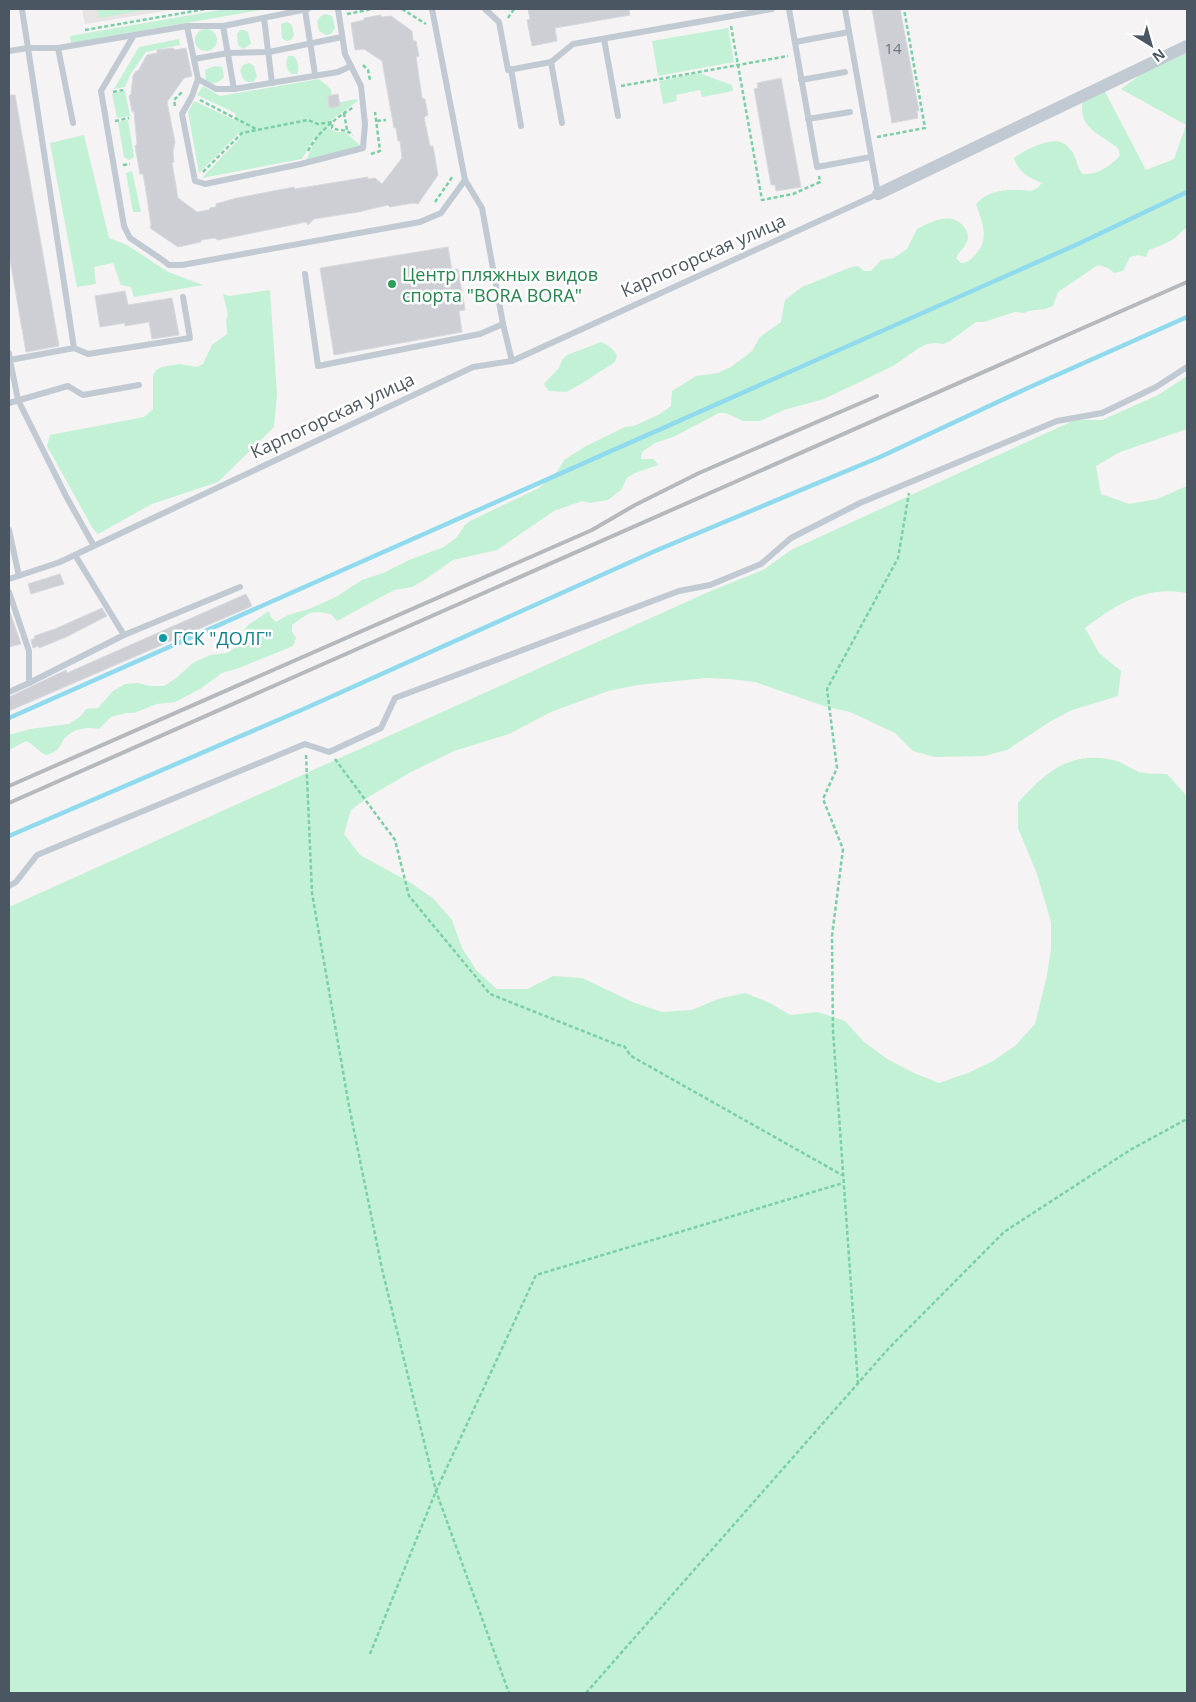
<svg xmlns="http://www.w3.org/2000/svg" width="1196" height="1702" font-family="'Open Sans',sans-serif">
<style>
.education{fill:#e6e4e5}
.green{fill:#c3f1d5}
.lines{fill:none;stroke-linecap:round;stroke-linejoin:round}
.stream{stroke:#90daee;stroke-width:4.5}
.building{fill:#cdcfd5;stroke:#d7d9de}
.path{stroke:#7ad0a6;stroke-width:2.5;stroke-dasharray:4 2.5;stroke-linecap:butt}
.lane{stroke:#c1cad2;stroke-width:6}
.street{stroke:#c1cad2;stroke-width:12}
.rail{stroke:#b5b8bd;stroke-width:4}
.leisure-dot{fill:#2e9e5b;stroke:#fff;stroke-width:2}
.culture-dot{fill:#0f9aa8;stroke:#fff;stroke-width:2}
.labels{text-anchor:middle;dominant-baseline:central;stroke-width:5;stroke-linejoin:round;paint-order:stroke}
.number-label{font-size:15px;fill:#6b747e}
.street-label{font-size:18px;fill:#4a5661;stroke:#fff}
.leisure-label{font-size:18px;fill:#27864d;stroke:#fff;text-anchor:start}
.culture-label{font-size:18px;fill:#0d838f;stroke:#fff;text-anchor:start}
</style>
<rect width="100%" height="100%" fill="#f5f3f3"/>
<!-- education -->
<polygon class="education" points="82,9 176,9 85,24"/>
<!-- green -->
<g class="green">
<polygon points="97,9 150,9 99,18"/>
<polygon points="226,9 266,9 71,43 70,36"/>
<polygon points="326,14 332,16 335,28 331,34 326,35 319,31 317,21 321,16"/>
<polygon points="287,22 292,25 294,35 291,40 286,41 282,38 281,24"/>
<polygon points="728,28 734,62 658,76 652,41"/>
<circle cx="206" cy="40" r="11"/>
<polygon points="240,30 244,30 248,32 251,44 243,49 238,45 237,34"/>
<polygon points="179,39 180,45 146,52 130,75 125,87 114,89 139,47"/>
<path d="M1187 53V227C1182 230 1180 234 1175 238 1168 243 1157 247 1149 250L1146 257 1138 255 1130 257 1123 271 1114 273 1108 268 1098 265 1058 292 1053 306 1045 309 1028 311 1024 313 1015 312 984 322H976L950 341 943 344 935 343 927 344 919 348 893 366 824 399 784 410 760 421H743L726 413H719L673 437 655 443 642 452 641 459H654L658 465 635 473 627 478 621 490 608 500 589 503 582 501 554 511 497 550 453 560 426 579 412 587 394 590 337 621 331 614C310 609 309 613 292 625V632L296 638 293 646 239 668 222 673 200 689 175 702 157 704 134 713H126L111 717 99 729C89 727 77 728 68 735 57 744 65 749 46 755 38 751 34 745 26 741L9 750V735L30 729 69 724 81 716 86 709 98 708 113 691 125 684 138 683 150 686H164L175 679 193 663 210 655 227 653 240 644 244 638V630L248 625 269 611 271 617 276 622 288 615 309 609 336 597 362 580 383 573 409 560 444 547 457 537 465 525 470 521 539 488 557 472 564 460 586 446 625 427 634 426 660 414 671 406 672 391 696 376 718 373 731 367 752 351 760 337 781 322 785 300 802 287 851 267 858 266 864 271H871L881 260 894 258 907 249 917 229C932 221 952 211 964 227 967 230 968 234 968 238 967 246 959 251 956 258L961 263C967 263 970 260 974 256 991 240 982 222 976 204 985 193 1003 189 1017 190 1030 190 1032 194 1042 183 1028 177 1019 173 1014 158 1024 150 1053 135 1065 144 1068 146 1071 150 1073 153 1077 160 1077 168 1083 174 1098 175 1110 166 1120 156L1118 148C1099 133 1075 127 1084 97L1102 86 1146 170 1174 159 1186 125 1121 89 1143 73Z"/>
<path d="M288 56H294C298 62 300 67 297 74H291C286 68 285 64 288 56Z"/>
<path d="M249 63 254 66 257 77 253 82C244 83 243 78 240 71L243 65Z"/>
<path d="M215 66 222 67 224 77C219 83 213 85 206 81L205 70Z"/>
<polygon points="699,73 732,85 733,91 702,97 700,90 676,95 677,101 663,104 659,81"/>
<polygon points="319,79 331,89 332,104 356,99 358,101 328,122 329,128 336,132 345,132 363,148 306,160 315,141 314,138 302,159 202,178 240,138 239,133 199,173 188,112 194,101 237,121 235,113 197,95 203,86 220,96"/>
<polygon points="125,91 130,116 117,118 112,94"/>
<polygon points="128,120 134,157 129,160 124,157 118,122"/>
<polygon points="84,135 109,238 127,245 168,272 203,285 134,297 131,287 121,285 113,263 94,267 96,284 77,287 50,143"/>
<polygon points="132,171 141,212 133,212 126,173"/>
<polygon points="270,290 277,395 274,427 218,482 152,504 98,534 93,529 47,446 50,435 144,417 153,409 153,376 156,370 162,367 179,364 197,367 203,364 212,345 227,334 226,320 228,315 223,294 229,296"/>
<path d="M601 342C608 345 612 348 617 355L615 362 581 384 566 392 549 391 544 384 559 368 562 360 567 355Z"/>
<path d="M1187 376V429L1120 452 1096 466 1101 494 1129 504 1157 499 1187 486V593C1145 585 1117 604 1085 628L1099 653 1121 671 1118 696 1072 710 1051 721 1007 750 984 756 935 757 913 751 895 733 850 712 827 707 755 682 730 679 706 678 637 685 608 691 551 712 509 734 454 751 411 772 370 796 351 810 344 834 360 855 411 883 434 899 452 920 462 948 477 971 497 989H527L553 976 582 978 635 1003 662 1012 692 1010 718 999 745 993 770 1003 790 1015 818 1012 845 1021 863 1041 887 1059 914 1073 939 1083 968 1073 993 1061 1015 1046 1035 1024 1047 975 1051 949V922L1037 874 1018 828V803C1044 773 1070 750 1113 760 1121 761 1129 768 1137 771 1145 775 1158 773 1167 774L1185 794 1187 801V1693H9V907L713 590 763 570 791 550 1075 420H1102L1158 395Z"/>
</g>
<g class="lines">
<!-- stream -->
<g class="stream">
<polyline points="9,718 1078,244 1187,192"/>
<polyline points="9,836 306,708 655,551 880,457 1030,387 1187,317"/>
</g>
</g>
<!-- building -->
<g class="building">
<polygon points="528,9 629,9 630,15 555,28 557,41 532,46 527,20 530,19"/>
<polygon points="872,9 900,9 919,111 917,111 918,118 892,123"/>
<polygon points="381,15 381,17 391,16 412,31 413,41 416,41 419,56 416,57 422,98 425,99 428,115 424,117 430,146 433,146 438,175 418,204 413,203 390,207 388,205 358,212 314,219 308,225 306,222 218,240 215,238 201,240 201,242 178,247 150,228 151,225 147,197 143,174 140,174 135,146 137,144 134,112 132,111 129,96 131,94 133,76 136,71 138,71 147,55 157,53 157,50 173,48 175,50 186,48 192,76 184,78 167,102 175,142 173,152 174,162 172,163 178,198 197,212 209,210 210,208 216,207 216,204 237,198 294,187 295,189 368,177 368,179 375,178 382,184 402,158 400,141 398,141 396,128 394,128 382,61 364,49 355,50 351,23 364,20 364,18"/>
<polygon points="781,78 801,187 776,191 775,185 771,185 754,89 758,88 757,83"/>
<polygon points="338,94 340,106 329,108 328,96"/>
<polygon points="9,95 15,95 59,346 26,352 9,254"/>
<polygon points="448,247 452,270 458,269 465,310 459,311 462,332 334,355 320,268"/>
<polygon points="125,291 128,305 172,298 179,335 152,339 149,322 125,326 125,323 100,327 95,296"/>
<polygon points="60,574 64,584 31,594 28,584"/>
<polygon points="246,594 252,606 9,711 9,697 66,670 67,673"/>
<polygon points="102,608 107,616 66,637 39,648 38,646 33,648 31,640 35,638 34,636 55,629"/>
<polygon points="10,612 21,644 9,647 9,613"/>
</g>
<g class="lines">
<!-- path -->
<g class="path">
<polyline points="402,9 426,24"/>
<polyline points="347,14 373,9"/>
<polyline points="508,18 514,9"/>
<polyline points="731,26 762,200 793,194 820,182 819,176"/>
<polyline points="85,30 206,9"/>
<polyline points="363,65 368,70 370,80"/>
<polyline points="621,86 788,56"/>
<polyline points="113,92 124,90"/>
<polyline points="200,100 256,129"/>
<polyline points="175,106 174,100 182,92"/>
<polyline points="344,113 347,130"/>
<polyline points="115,121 129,118"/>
<polyline points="377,121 386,120"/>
<polyline points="877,137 925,128 904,9"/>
<path d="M308 151C318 132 335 118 354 107"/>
<polyline points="371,154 380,151 375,112"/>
<polyline points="123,165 130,164"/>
<path d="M203 172 242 133 308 120 318 124 332 122V128C340 131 346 129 353 135"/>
<polyline points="435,202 453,176"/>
<polyline points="306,755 312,893 349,1106 382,1269 436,1491 509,1693"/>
<polyline points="335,759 395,840 409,896 490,994 618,1045 624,1046 631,1056 842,1175"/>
<polyline points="858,1384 833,1031 832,936 843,849 823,799 837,768 827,689 898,558 909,493"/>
<polyline points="370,1654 436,1491 536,1275 843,1183"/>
<polyline points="586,1693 889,1348 1004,1232 1130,1150 1187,1119"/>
</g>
<!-- lane -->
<g class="lane">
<polyline points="485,9 499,22 508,70 551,62 573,44 772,9"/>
<polyline points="789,9 817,167 871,157"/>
<polyline points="305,10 315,74"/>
<polyline points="264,18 272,83"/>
<polyline points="187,26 198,79 216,89 234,89 338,72 351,66 345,54 338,9"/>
<polyline points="223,26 234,89"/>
<polyline points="134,35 101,91 124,226 130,238 164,261 169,265 182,265 420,222 441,213 465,180 432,9"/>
<polyline points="604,39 618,116"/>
<polyline points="795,42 849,32"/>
<polyline points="58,48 73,123"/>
<polyline points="9,51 28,48 58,48 187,26 223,26 308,9"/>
<polyline points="194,59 228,53 269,52 342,37"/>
<polyline points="551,62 562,123"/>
<polyline points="511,69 521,126"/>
<polyline points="198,79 192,96 182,114 195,181 205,184 301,164 363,148 365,124 361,86 351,66"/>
<polyline points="801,80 845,72"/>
<polyline points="808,119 850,112"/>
<polyline points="465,180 482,208 503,324 512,361"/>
<polyline points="305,274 318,366 480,334 503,324"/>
<polyline points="74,348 88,354 190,338 183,297"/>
<polyline points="9,353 10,360 74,348 22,9"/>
<polyline points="10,360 18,400 67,498 94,546"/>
<polyline points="9,403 68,386 83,395 139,385"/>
<polyline points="9,530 19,576"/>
<polyline points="75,555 124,635"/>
<polyline points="9,579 60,562 473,367 512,361 878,194 845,9"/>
<polyline points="9,592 29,651 29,683"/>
<polyline points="9,692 29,683 124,635 240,587"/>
<polyline points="9,886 16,882 37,855 305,744 329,752 381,728 395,698 679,591 710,585 761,564 791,538 860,503 1057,421 1102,413 1156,387 1187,367"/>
</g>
<!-- street -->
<polyline class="street" points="878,194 1187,46"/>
<!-- rail -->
<g class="rail">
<polyline points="9,786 592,530 635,505 699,473 877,396"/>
<polyline points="9,803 1187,282"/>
</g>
</g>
<!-- markers -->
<circle class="leisure-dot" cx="392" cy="284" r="5"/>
<circle class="culture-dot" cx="163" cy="638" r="5"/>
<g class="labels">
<!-- number labels -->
<g class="number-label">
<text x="893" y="48">14</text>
</g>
<!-- street labels -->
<g class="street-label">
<text transform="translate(703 255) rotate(-24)">Карпогорская улица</text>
<text transform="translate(332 415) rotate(-25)">Карпогорская улица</text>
</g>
<!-- leisure labels -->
<g class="leisure-label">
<text x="402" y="274">Центр пляжных видов<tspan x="402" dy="21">спорта "BORA BORA"</tspan></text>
</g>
<!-- culture labels -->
<g class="culture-label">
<text x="173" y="638">ГСК "ДОЛГ"</text>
</g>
</g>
<!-- border -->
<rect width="1196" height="1702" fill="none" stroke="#4a5661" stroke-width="20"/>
<!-- north arrow -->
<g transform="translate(1151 45) rotate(143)" stroke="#ffffff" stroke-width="4" paint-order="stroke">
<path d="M0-4L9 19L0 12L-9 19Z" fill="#4a5661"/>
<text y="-8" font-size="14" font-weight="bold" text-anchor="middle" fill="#4a5661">N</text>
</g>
</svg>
